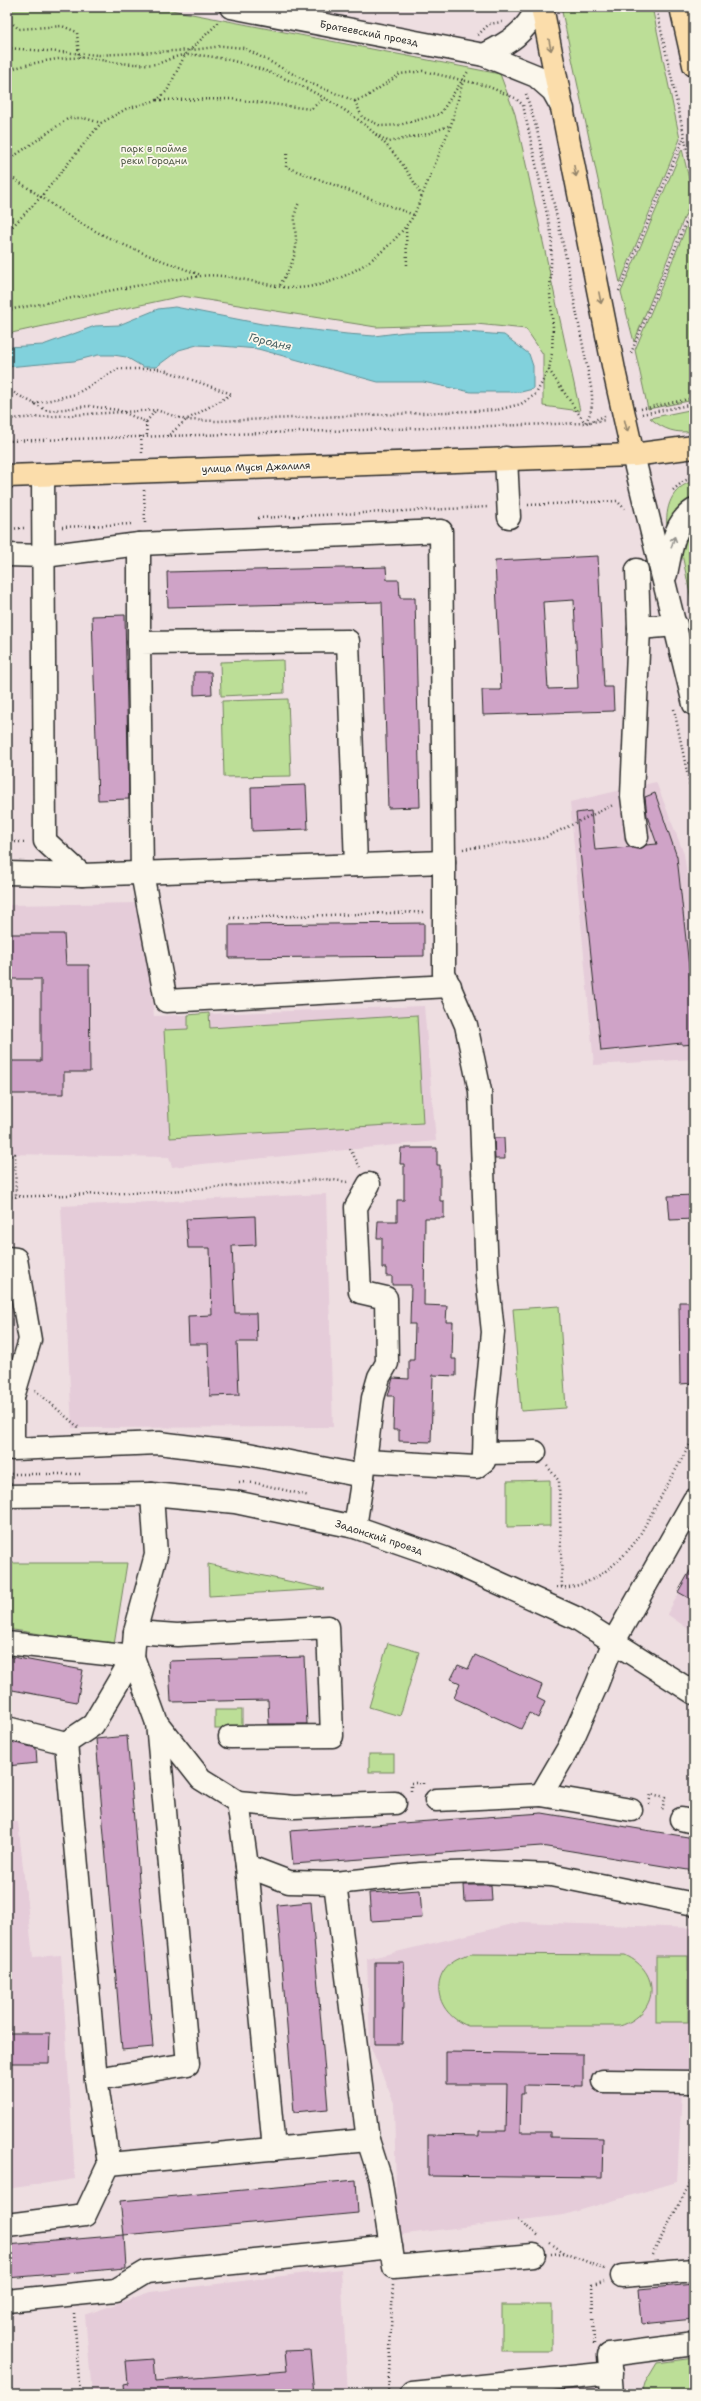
<svg xmlns="http://www.w3.org/2000/svg" width="701" height="2401" font-family="'Shantell Sans',sans-serif">
<style>
.built{fill:#e5ccd9}
.green{fill:#bcde97;stroke:#748461}
.water{fill:#81d1dc;stroke:#5f8f95}
.building{fill:#cfa3c7;stroke:#2b2b2b;fill-rule:evenodd}
.lines{fill:none;stroke-linecap:round;stroke-linejoin:round}
.minor-casing{stroke:#2b2b2b;stroke-width:25}
.major-casing{stroke:#2b2b2b;stroke-width:25}
.path{stroke:#2b2b2b;stroke-width:2.5;stroke-dasharray:1 3;stroke-linecap:butt}
.minor{stroke:#fbf7ec;stroke-width:22}
.major{stroke:#fbddab;stroke-width:22}
.oneway{stroke:#93846b}
.oneway2{stroke:#93918c}
.labels{text-anchor:middle;dominant-baseline:central;stroke-width:3.5;stroke-linejoin:round;paint-order:stroke}
.street-label{font-size:10px;fill:#2b2b2b;stroke:#fbf7ec}
.park-label{font-size:10px;fill:#4f5846;stroke:#fbf7ec}
.water-label{font-size:11px;font-style:italic;fill:#455d60;stroke:#fbf7ec}
</style>
<rect width="100%" height="100%" fill="#eedee1"/>
<filter id="ink" filterUnits="userSpaceOnUse"><feTurbulence type="fractalNoise" baseFrequency=".025" numOctaves="2"/><feDisplacementMap in="SourceGraphic" scale="8" xChannelSelector="R" yChannelSelector="G"/><feConvolveMatrix kernelMatrix="1 2 1 2 8 2 1 2 1" color-interpolation-filters="sRGB"/></filter>
<g filter="url(#ink)">
<!-- built -->
<g class="built">
<polygon points="656,782 684,854 694,923 694,1059 594,1065 570,802"/>
<polygon points="142,903 154,1016 424,1006 436,1141 172,1167 169,1157 7,1154 7,905"/>
<polygon points="326,1194 333,1427 72,1428 61,1206"/>
<polygon points="694,1567 694,1633 667,1614"/>
<polygon points="7,1822 18,1822 33,1957 61,1955 75,2179 7,2189"/>
<polygon points="521,1922 694,1928 694,2068 683,2073 677,2182 564,2215 397,2235 394,2103 370,2045 367,1959"/>
<polygon points="341,2269 348,2394 92,2394 85,2315 150,2292"/>
</g>
<!-- green -->
<g class="green">
<polygon points="7,7 156,7 500,74 515,114 580,411 543,406 543,354 526,329 476,324 376,327 182,296 7,334"/>
<polygon points="561,7 652,7 680,139 620,283"/>
<polygon points="682,149 693,196 634,342 621,292"/>
<polygon points="694,209 694,400 648,409 635,350"/>
<path d="M694 409V431C676 434 664 430 650 418Z"/>
<path d="M694 481V501L667 529C665 508 671 487 694 481Z"/>
<polygon points="694,520 694,614 681,549"/>
<polygon points="283,660 284,693 221,696 220,662"/>
<polygon points="288,699 291,776 224,777 222,701"/>
<polygon points="209,1013 210,1028 417,1015 423,1123 170,1138 164,1030 188,1029 188,1015"/>
<polygon points="559,1306 566,1408 521,1411 513,1309"/>
<polygon points="550,1480 550,1526 507,1527 507,1481"/>
<polygon points="7,1563 127,1563 114,1645 7,1629"/>
<polygon points="208,1564 325,1589 209,1596"/>
<polygon points="388,1643 419,1652 400,1716 369,1707"/>
<rect x="215" y="1710" width="27" height="19"/>
<rect x="369" y="1754" width="25" height="18"/>
<path d="M471 1954 625 1955C662 1972 659 2013 620 2026H468C429 2011 428 1962 471 1954Z"/>
<rect x="656" y="1956" width="32" height="66"/>
<rect x="502" y="2305" width="50" height="46"/>
<polygon points="694,2358 694,2394 642,2394 645,2383 657,2363"/>
</g>
<!-- water -->
<polygon class="water" points="175,307 262,324 347,334 374,336 405,332 455,331 504,335 529,354 533,366 533,389 521,392 471,392 423,382 378,382 258,349 221,346 197,345 179,350 156,367 143,367 126,357 113,355 98,355 74,361 7,367 7,347 43,345 95,326 119,325 158,309"/>
<!-- building -->
<g class="building">
<path d="M598 556 604 687H613L614 711 483 715 482 690H501L495 561ZM574 600 578 688 548 689 543 602Z"/>
<polygon points="386,567 387,580 399,580 400,598 415,598 420,807 388,808 382,602 168,607 167,572"/>
<polygon points="125,615 129,799 98,800 92,616"/>
<polygon points="194,672 211,672 212,694 194,695"/>
<polygon points="306,785 308,829 252,831 251,787"/>
<polygon points="655,793 677,857 694,1013 694,1044 682,1045 682,1043 601,1051 576,813 591,811 595,850 630,847 639,849 646,845 657,844 647,816 645,797"/>
<polygon points="424,923 424,956 229,958 229,925"/>
<polygon points="7,934 64,934 66,965 89,965 90,1072 64,1072 64,1094 7,1094 7,1061 41,1061 41,979 7,979"/>
<polygon points="494,1138 504,1138 505,1159 495,1159"/>
<polygon points="401,1148 437,1148 437,1165 440,1165 440,1201 444,1201 444,1218 425,1218 424,1305 447,1306 446,1322 453,1322 452,1359 456,1359 456,1376 433,1375 431,1442 399,1441 399,1430 393,1430 394,1396 388,1396 393,1378 409,1379 409,1360 414,1360 415,1324 410,1324 411,1285 392,1285 392,1276 386,1276 386,1268 382,1268 382,1238 377,1238 378,1221 397,1221 397,1200 404,1200 404,1164 400,1164"/>
<polygon points="694,1195 694,1219 670,1220 668,1196"/>
<polygon points="255,1216 256,1245 232,1246 235,1313 256,1313 257,1342 237,1342 239,1395 210,1396 208,1344 189,1344 188,1316 212,1315 210,1248 188,1248 186,1219"/>
<polygon points="679,1302 694,1302 694,1383 680,1384"/>
<polygon points="694,1564 694,1601 678,1592"/>
<polygon points="475,1655 542,1685 537,1698 545,1702 538,1718 529,1713 521,1729 454,1698 460,1683 451,1679 458,1665 468,1669"/>
<polygon points="7,1656 83,1670 77,1702 7,1689"/>
<polygon points="304,1657 307,1724 269,1724 268,1700 171,1702 169,1661"/>
<polygon points="127,1736 153,2047 122,2050 96,1739"/>
<polygon points="7,1741 36,1748 37,1763 7,1766"/>
<polygon points="542,1813 694,1838 694,1871 541,1846 293,1864 290,1831"/>
<polygon points="464,1885 491,1885 492,1901 465,1902"/>
<polygon points="420,1890 422,1918 371,1921 369,1893"/>
<polygon points="311,1902 328,2109 294,2112 277,1905"/>
<polygon points="375,1962 404,1962 402,2044 375,2044"/>
<polygon points="7,2033 50,2033 49,2063 7,2063"/>
<polygon points="446,2052 583,2054 583,2086 524,2085 524,2094 521,2094 520,2132 550,2132 550,2137 603,2138 602,2178 428,2176 428,2135 479,2136 479,2131 506,2131 507,2084 446,2084"/>
<polygon points="356,2180 358,2213 124,2235 120,2201"/>
<polygon points="124,2235 126,2268 7,2278 7,2245"/>
<polygon points="694,2284 694,2319 642,2324 639,2289"/>
<polygon points="310,2350 314,2394 124,2394 123,2384 128,2383 126,2361 154,2359 156,2381 287,2371 285,2351"/>
</g>
<g class="lines">
<!-- minor casing -->
<g class="minor-casing">
<g id="minor">
<polyline points="231,7 484,55 536,76 553,91 563,109"/>
<path d="M484 55C510 42 524 34 538 7"/>
<polyline points="633,455 694,704"/>
<polyline points="506,458 509,517"/>
<polyline points="43,475 45,841 82,875 444,862 444,974 466,1025 480,1091 487,1275 493,1332 485,1412 484,1461 476,1467 365,1461"/>
<polyline points="139,544 139,643"/>
<polyline points="7,555 44,556 139,544 441,531 444,862"/>
<polyline points="637,570 639,628 676,625"/>
<path d="M666 574C671 552 673 523 694 510"/>
<polyline points="637,837 632,796 639,628"/>
<polyline points="356,865 348,641 139,643 142,873 166,1001 450,986"/>
<polyline points="7,873 82,875"/>
<polyline points="7,1258 16,1259 30,1340 13,1397 13,1449 159,1443 248,1454 363,1476 373,1398 379,1377 387,1363 386,1298 360,1292 356,1207 369,1184"/>
<polyline points="484,1453 535,1452"/>
<polyline points="7,1496 152,1494 235,1502 355,1527 444,1558 576,1618 694,1693"/>
<polyline points="355,1527 363,1476"/>
<polyline points="135,1632 177,1635 328,1627 332,1736 230,1737"/>
<polyline points="7,1643 133,1657 135,1632 156,1555 152,1494"/>
<polyline points="157,1723 201,1779 238,1802 294,1807 395,1803"/>
<polyline points="7,1728 66,1743"/>
<polyline points="436,1800 541,1795"/>
<polyline points="238,1802 247,1866 289,1882 335,1883 421,1874 481,1872 551,1875 694,1904"/>
<polyline points="631,1810 541,1795 569,1747 597,1684 614,1641 694,1500"/>
<polyline points="681,1819 694,1822"/>
<polyline points="247,1866 274,2149"/>
<polyline points="96,2079 188,2064 157,1723 133,1657"/>
<polyline points="603,2081 694,2082"/>
<polyline points="109,2164 368,2140 335,1883"/>
<polyline points="7,2225 85,2215 109,2164 96,2079 66,1743 93,1725 133,1657"/>
<polyline points="391,2247 394,2267 534,2255"/>
<polyline points="622,2276 694,2270"/>
<polyline points="7,2301 116,2290 146,2272 391,2247 380,2177 368,2140"/>
<polyline points="412,2393 611,2373"/>
<polyline points="612,2394 609,2355 694,2344"/>
</g>
</g>
<!-- major casing -->
<g class="major-casing">
<g id="major">
<polyline points="542,7 615,375 633,455"/>
<polyline points="681,7 694,65"/>
<polyline points="7,476 633,455 694,447"/>
</g>
</g>
<!-- path -->
<g class="path">
<polyline points="656,7 694,181"/>
<polyline points="7,19 19,29 62,26 77,32 79,59"/>
<polyline points="478,35 489,24 502,22"/>
<polyline points="7,48 99,55 192,50 223,46 244,48 312,84 355,101 366,97 400,74 423,71 487,86 515,98 523,105 552,237 550,294 553,327 552,353 549,369 536,394 521,404 497,410 218,421 186,420 156,410 7,419"/>
<path d="M7 70C33 63 61 56 88 58 104 60 119 64 136 64 143 64 150 65 157 64 166 61 176 55 186 55 242 53 333 95 373 132 393 150 409 171 421 195"/>
<path d="M526 94 537 130 565 253 591 387C593 401 593 411 585 423"/>
<polyline points="157,100 231,99 311,109 324,98"/>
<polyline points="355,101 362,117 381,126 399,125 440,114 469,70"/>
<polyline points="376,134 389,142 427,134 451,125"/>
<polyline points="287,154 286,167 414,215"/>
<polyline points="7,161 69,118 84,118 101,123"/>
<path d="M7 175C34 190 57 210 84 225 122 246 160 260 201 275"/>
<polyline points="406,228 407,265"/>
<polyline points="7,232 40,198 101,123 126,109 157,100 167,91 185,55 220,21"/>
<path d="M280 285C287 273 294 262 296 247 297 232 291 217 299 203"/>
<polyline points="619,291 683,139"/>
<path d="M7 310C71 299 136 284 201 276 228 272 269 288 297 288 344 286 389 253 414 215L451 125 463 81"/>
<polyline points="631,353 694,203"/>
<polyline points="549,370 585,423"/>
<polyline points="7,389 48,411 89,406 118,410 146,422 156,410"/>
<polyline points="34,404 76,394 118,369 161,369 232,394 186,420 168,436"/>
<polyline points="641,409 694,398"/>
<polyline points="642,414 694,404"/>
<polyline points="146,422 147,437"/>
<polyline points="589,422 605,416"/>
<polyline points="141,436 142,453"/>
<polyline points="7,441 585,423 606,420"/>
<polyline points="144,490 145,523"/>
<polyline points="673,490 684,481 694,477"/>
<polyline points="528,505 617,501 625,509"/>
<polyline points="258,518 489,507"/>
<polyline points="62,527 131,524"/>
<polyline points="7,529 25,528"/>
<polyline points="674,709 694,806"/>
<polyline points="7,842 26,842"/>
<polyline points="463,849 544,838 613,805"/>
<polyline points="230,918 426,912"/>
<polyline points="350,1149 360,1167"/>
<polyline points="7,1157 15,1154 16,1198"/>
<polyline points="7,1197 157,1192 325,1179 348,1182"/>
<polyline points="35,1390 78,1427"/>
<polyline points="547,1466 559,1481 562,1587"/>
<polyline points="7,1474 80,1474"/>
<polyline points="239,1482 256,1483 309,1496"/>
<path d="M557 1587C588 1591 621 1562 638 1538L694 1437"/>
<polyline points="411,1791 411,1783 423,1783 423,1787"/>
<polyline points="649,1804 651,1794 665,1797 662,1811"/>
<polyline points="518,2220 539,2236"/>
<polyline points="550,2243 565,2253 605,2269"/>
<polyline points="551,2254 564,2253"/>
<polyline points="652,2255 694,2176"/>
<polyline points="74,2313 80,2394"/>
<polyline points="594,2344 592,2284 604,2281"/>
<polyline points="388,2394 393,2285"/>
</g>
<!-- minor -->
<use href="#minor" class="minor"/>
<!-- major -->
<use href="#major" class="major"/>
</g>
<!-- one-way arrows -->
<defs><path id="oneway-shaft" d="M-6 0H5M1.5-3L5.5 0L1.5 3" fill="none" stroke-width="1.6" stroke-linecap="round" stroke-linejoin="round"/></defs>
<g class="oneway">
<use href="#oneway-shaft" transform="translate(550 45) rotate(79)"/>
<use href="#oneway-shaft" transform="translate(575 171) rotate(79)"/>
<use href="#oneway-shaft" transform="translate(600 298) rotate(79)"/>
<use href="#oneway-shaft" transform="translate(626 426) rotate(76)"/>
</g>
<use class="oneway2" href="#oneway-shaft" transform="translate(673 542) rotate(-73)"/>
</g>
<g class="labels">
<!-- street labels -->
<g class="street-label">
<text transform="translate(369 33) rotate(11)">Братеевский проезд</text>
<text transform="translate(256 467) rotate(-2)">улица Мусы Джалиля</text>
<text transform="translate(379 1537) rotate(18)">Задонский проезд</text>
</g>
<!-- park labels -->
<g class="park-label">
<text x="154" y="148">парк в пойме<tspan x="154" dy="12">реки Городни</tspan></text>
</g>
<!-- water labels -->
<g class="water-label">
<text transform="translate(270 342) rotate(13)">Городня</text>
</g>
</g>
<!-- margin -->
<rect width="701" height="2401" fill="none" stroke="#fbf7ec" stroke-width="24"/>
<rect x="12" y="12" width="677" height="2377" fill="none" stroke="#2b2b2b" stroke-width="1.5" filter="url(#ink)"/>
</svg>
